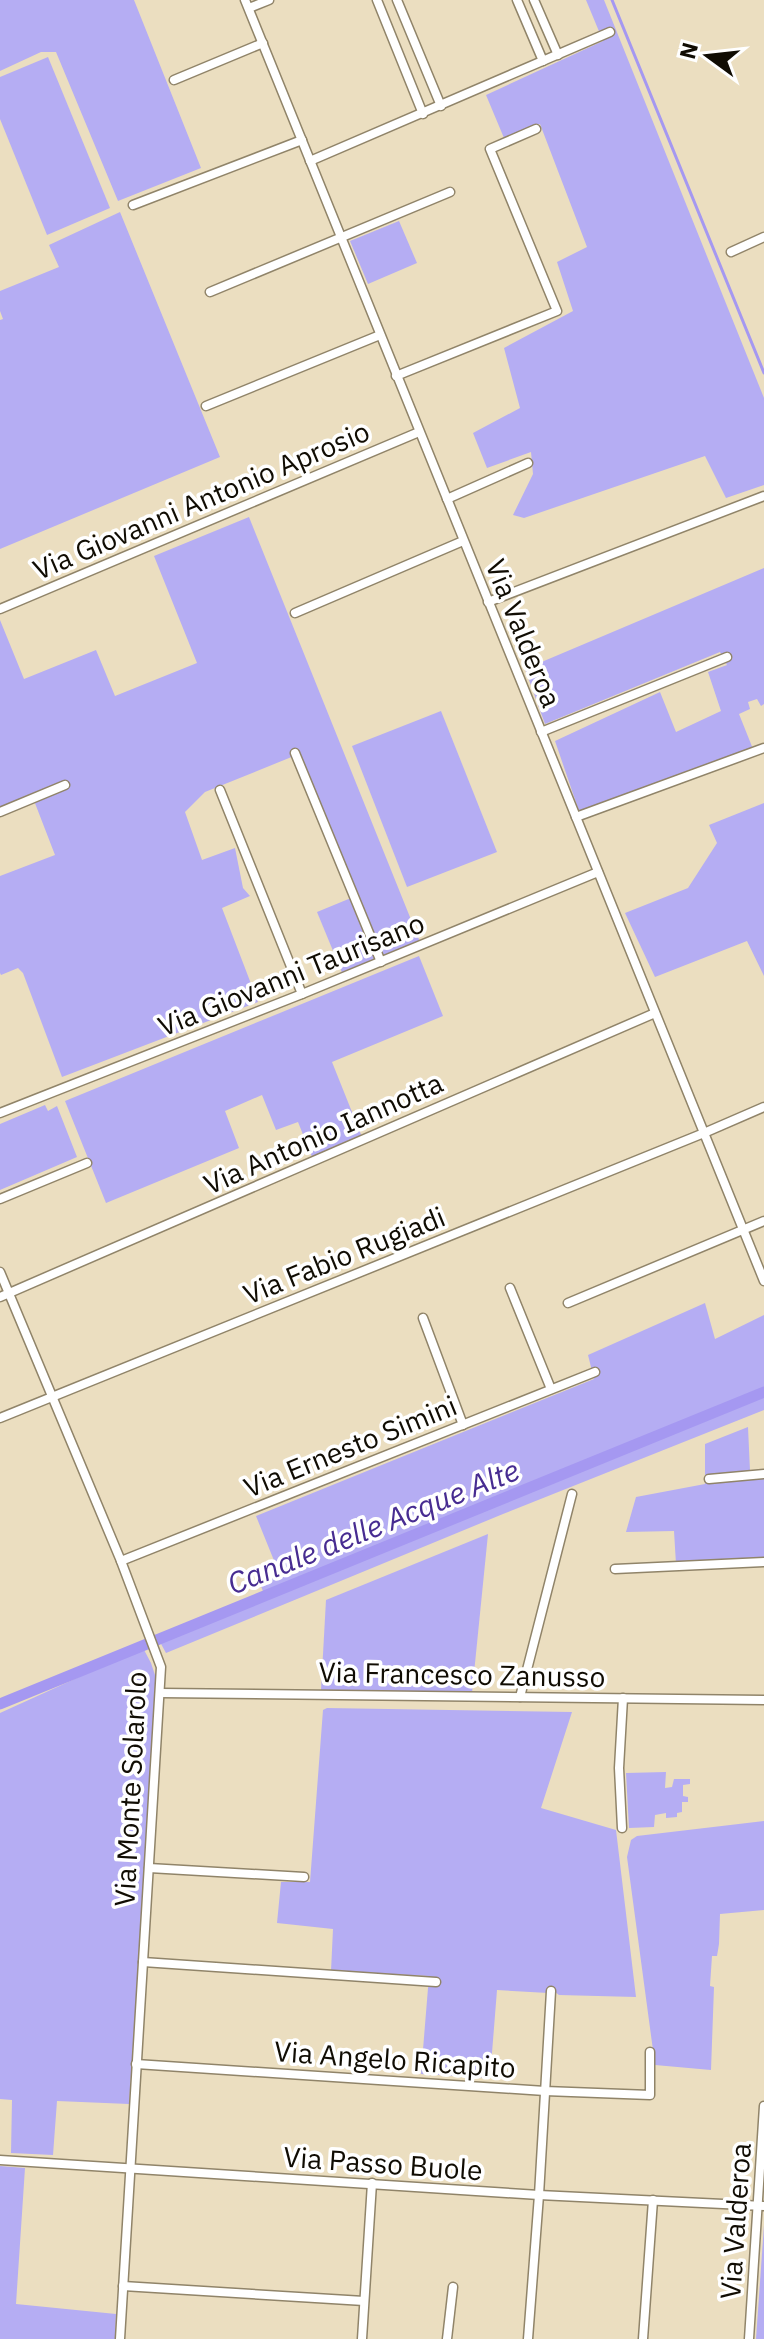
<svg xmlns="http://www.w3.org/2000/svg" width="764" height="2339" font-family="'IBM Plex Sans',sans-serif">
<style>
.green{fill:#b5adf3}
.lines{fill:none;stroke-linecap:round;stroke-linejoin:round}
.stream{stroke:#a598f1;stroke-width:3}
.canal{stroke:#a598f1;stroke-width:11}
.minor-casing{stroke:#908469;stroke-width:11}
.minor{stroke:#fff;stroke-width:8}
.labels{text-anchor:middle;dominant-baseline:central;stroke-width:7;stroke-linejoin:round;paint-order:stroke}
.street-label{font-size:28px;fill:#100c03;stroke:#fff}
.water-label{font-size:30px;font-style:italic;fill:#472c91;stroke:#fff}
</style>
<rect width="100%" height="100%" fill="#ebdec0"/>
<!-- green -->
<g class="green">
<polygon points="0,0 134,0 201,168 118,201 56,52 41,52 0,71"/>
<polygon points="586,0 604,0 764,398 764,485 726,498 705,456 524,518 513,515 533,474 531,452 487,468 473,433 520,408 504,348 573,311 557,262 587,247 540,124 504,138 486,95 603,41"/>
<polygon points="48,57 110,208 47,235 0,119 0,77"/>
<polygon points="120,212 220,457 0,549 0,320 3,319 0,311 0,291 59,267 49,245"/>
<polygon points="399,221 417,263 368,284 350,241"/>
<polygon points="249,517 420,942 382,957 299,754 205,792 185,812 202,860 235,848 243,888 250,896 222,908 258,1002 62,1077 23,973 18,968 1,975 0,973 0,876 55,855 33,798 0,811 0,620 24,679 96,650 115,696 197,663 154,556"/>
<polygon points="764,568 764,704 761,706 757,699 748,702 750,709 739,714 753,749 580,814 555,741 660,692 676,732 721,711 708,672 727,665 720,652 545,724 525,669"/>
<polygon points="441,711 497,852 407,887 352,746"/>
<polygon points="764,803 764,976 747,941 655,977 625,913 688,888 717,843 709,825"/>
<polygon points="351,898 377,960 343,975 317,912"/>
<polygon points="419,956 443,1016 332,1062 362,1137 312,1157 298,1122 276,1130 262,1095 225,1111 239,1148 106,1203 65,1101"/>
<polygon points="45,1105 48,1111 57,1106 77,1157 0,1190 0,1124"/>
<polygon points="705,1303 715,1339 764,1315 764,1410 503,1514 166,1653 160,1642 266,1599 259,1581 275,1563 256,1516 594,1379 588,1355"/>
<polygon points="748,1427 750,1471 764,1470 764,1561 676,1564 674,1531 626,1532 636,1497 705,1484 705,1444"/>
<polygon points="488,1534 472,1693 321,1690 326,1600"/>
<polygon points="143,1648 151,1663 158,1684 129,2104 57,2101 53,2155 11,2153 12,2100 0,2099 0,1713"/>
<polygon points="327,1708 572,1712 541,1808 616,1830 636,1997 559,1995 550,1988 548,1993 497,1990 490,2078 421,2074 429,1976 331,1971 333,1929 277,1923 281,1882 310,1882 323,1710"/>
<polygon points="666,1772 665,1788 672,1787 674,1779 690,1779 690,1784 683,1785 683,1796 688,1797 688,1802 682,1802 682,1812 677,1813 677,1817 666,1818 666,1813 655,1815 654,1827 629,1828 626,1773"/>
<polygon points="764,1821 764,1910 720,1914 719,1944 717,1956 712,1956 710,1986 714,1987 711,2070 655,2065 627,1857 631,1840 637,1836"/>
<polygon points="0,2166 25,2168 16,2304 116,2314 115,2339 0,2339"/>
<polygon points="764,2225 764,2339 756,2339"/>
</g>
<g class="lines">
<!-- stream -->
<polyline class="stream" points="612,0 764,373"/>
<!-- canal -->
<polyline class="canal" points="0,1704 764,1392"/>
<!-- minor casing -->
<g class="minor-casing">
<g id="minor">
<polyline points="245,0 764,1281"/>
<polyline points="377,0 423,114"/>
<polyline points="397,0 441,106"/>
<polyline points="517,0 543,61"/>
<polyline points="534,0 558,55"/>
<polyline points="249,8 269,0"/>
<polyline points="174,80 263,43"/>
<polyline points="310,161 610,32"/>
<polyline points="133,205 302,140"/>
<polyline points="731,252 764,237"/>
<polyline points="210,292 450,192"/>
<polyline points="396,376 557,311 490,149 536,129"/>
<polyline points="206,406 380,335"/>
<polyline points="447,499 528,463"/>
<polyline points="488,602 764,496"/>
<polyline points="0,609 419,432"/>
<polyline points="295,613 463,541"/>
<polyline points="541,732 727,657"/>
<polyline points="295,753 381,962"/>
<polyline points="220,790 302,994"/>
<polyline points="0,812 65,785"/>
<polyline points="576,817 764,748"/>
<polyline points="0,1113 302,994 598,872"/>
<polyline points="0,1199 87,1163"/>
<polyline points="0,1272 121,1561 161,1667 120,2339"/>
<polyline points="510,1288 551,1389"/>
<polyline points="0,1297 655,1013"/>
<polyline points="568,1303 764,1221"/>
<polyline points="423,1318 463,1425"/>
<polyline points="0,1418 704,1133 764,1107"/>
<polyline points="709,1479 764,1474"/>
<polyline points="121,1561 595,1372"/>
<polyline points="615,1569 764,1562"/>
<polyline points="160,1693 764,1700"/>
<polyline points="520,1697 572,1494"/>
<polyline points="622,1828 619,1768 623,1698"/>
<polyline points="149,1868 304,1877"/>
<polyline points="143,1962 436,1982"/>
<polyline points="136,2064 545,2091 650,2095 650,2052"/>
<polyline points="0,2160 539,2195 764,2206"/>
<polyline points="123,2286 364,2301"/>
<polyline points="362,2339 372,2183"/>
<polyline points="447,2339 453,2287"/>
<polyline points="528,2339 539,2195 551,1991"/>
<polyline points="643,2339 653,2200"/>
<polyline points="749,2339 764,2106"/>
</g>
</g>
<!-- minor -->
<use href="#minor" class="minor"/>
</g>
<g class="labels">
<!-- street labels -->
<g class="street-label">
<text transform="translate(201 500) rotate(-23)">Via Giovanni Antonio Aprosio</text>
<text transform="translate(524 633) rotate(68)">Via Valderoa</text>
<text transform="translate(291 974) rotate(-22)">Via Giovanni Taurisano</text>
<text transform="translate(323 1133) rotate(-24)">Via Antonio Iannotta</text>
<text transform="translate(344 1255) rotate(-22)">Via Fabio Rugiadi</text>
<text transform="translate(350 1446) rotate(-22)">Via Ernesto Simini</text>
<text transform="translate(462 1674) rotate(1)">Via Francesco Zanusso</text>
<text transform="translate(130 1789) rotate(-87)">Via Monte Solarolo</text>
<text transform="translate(395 2059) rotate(4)">Via Angelo Ricapito</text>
<text transform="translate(383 2163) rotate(4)">Via Passo Buole</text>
<text transform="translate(735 2221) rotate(-86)">Via Valderoa</text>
</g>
<!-- water labels -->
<g class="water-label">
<text transform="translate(373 1526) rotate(-22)">Canale delle Acque Alte</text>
</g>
</g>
<!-- north arrow -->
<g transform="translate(708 56) rotate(285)" stroke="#ffffff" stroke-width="6" paint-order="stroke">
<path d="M0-6L14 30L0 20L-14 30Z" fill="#100c03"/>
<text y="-12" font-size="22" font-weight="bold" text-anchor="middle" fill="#100c03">N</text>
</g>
</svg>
